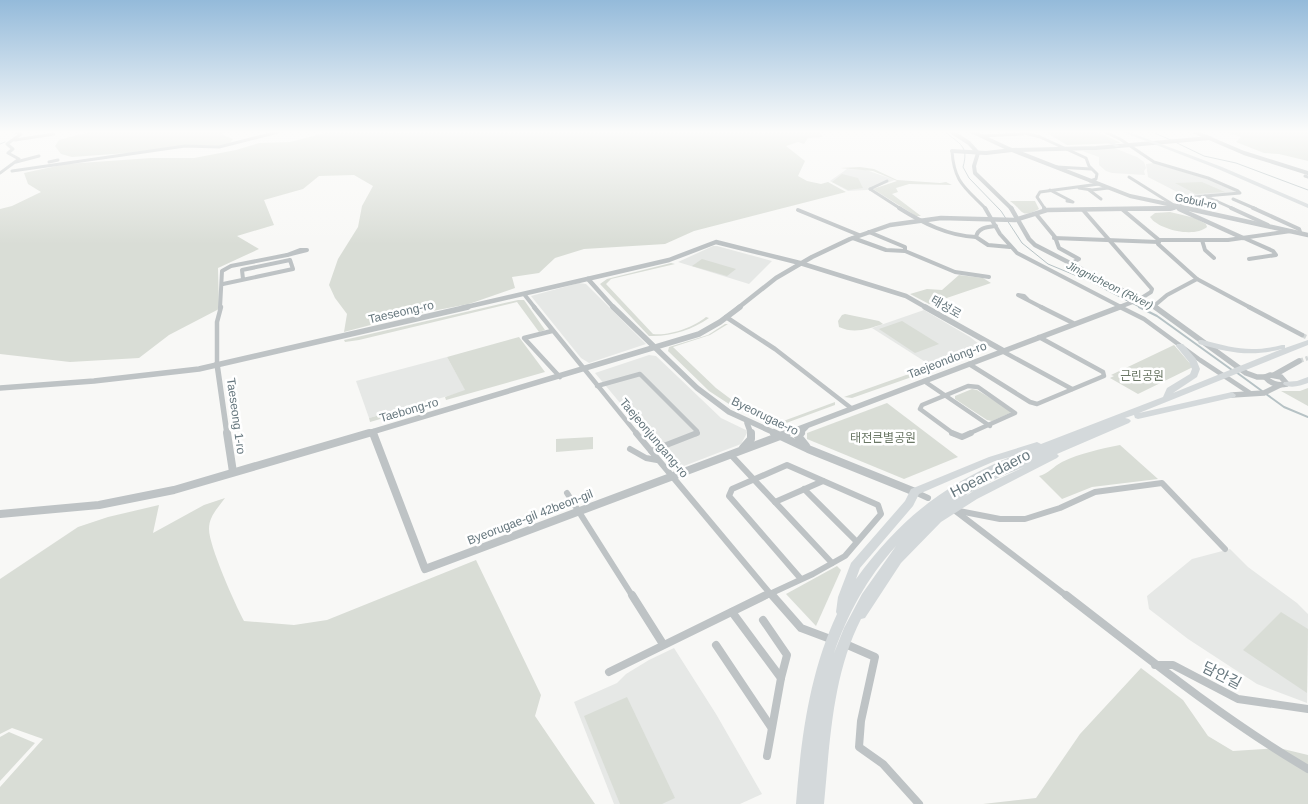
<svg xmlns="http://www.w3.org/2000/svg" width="1308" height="804" font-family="Helvetica,'Noto Sans KR',sans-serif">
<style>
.built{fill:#e6e8e6}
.green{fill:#d9ddd6}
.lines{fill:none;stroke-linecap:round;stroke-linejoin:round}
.stream-far1{stroke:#b6c2c5;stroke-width:1}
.stream{stroke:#b6c2c5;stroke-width:2}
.minor-tunnel{stroke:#d4d8d8;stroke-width:4.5;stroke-dasharray:4.5 2.5;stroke-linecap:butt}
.minor-far4{stroke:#bec3c5;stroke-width:3}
.minor-far3{stroke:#bec3c5;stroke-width:4}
.minor-far2{stroke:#bec3c5;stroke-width:4.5}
.minor-far1{stroke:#bec3c5;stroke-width:6}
.minor{stroke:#bec3c5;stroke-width:8}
.tertiary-far3{stroke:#bec3c5;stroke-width:4}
.tertiary-far2{stroke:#bec3c5;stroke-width:4.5}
.tertiary-far1{stroke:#bec3c5;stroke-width:5.5}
.tertiary{stroke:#bec3c5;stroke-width:8}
.trunk{fill:#d4d9db;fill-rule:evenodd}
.labels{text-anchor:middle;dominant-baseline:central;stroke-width:5;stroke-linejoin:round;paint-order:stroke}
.far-street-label{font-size:11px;fill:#66777e;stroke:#fff}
.far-water-label{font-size:11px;font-style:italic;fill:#617578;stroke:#fff}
.street-label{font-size:12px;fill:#66777e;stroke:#fff}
.park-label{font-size:12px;fill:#6a7765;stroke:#fff}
.near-street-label{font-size:15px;fill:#66777e;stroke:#fff}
</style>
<rect width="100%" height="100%" fill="#f8f8f6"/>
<!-- built -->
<g class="built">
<polygon points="1114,148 1137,157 1144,162 1146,168 1144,171 1145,175 1112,173 1106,171 1099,165 1099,157 1082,151"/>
<polygon points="1153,163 1204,178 1237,192 1185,196 1148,177 1146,164"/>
<polygon points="847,169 866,170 895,180 867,190 848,191 830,181"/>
<polygon points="713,246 717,246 772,261 749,284 678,262"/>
<polygon points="579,283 586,284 646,344 589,363 581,358 531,296"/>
<polygon points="924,310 970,337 984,348 984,350 935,368 872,328"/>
<polygon points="649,355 656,356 721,418 748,431 741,444 684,466 673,466 595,373"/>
<polygon points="447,357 466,391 369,418 356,381"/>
<polygon points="1230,549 1248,567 1297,603 1308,614 1307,703 1257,684 1188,639 1149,609 1147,596 1192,559"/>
<polygon points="674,648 716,714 762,794 740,804 614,804 574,702 617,683 626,674 649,660"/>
</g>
<!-- green -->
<g class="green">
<polygon points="89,132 226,132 221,134 233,139 228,145 224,146 189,145 128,153 72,157 61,154 55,146 59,140"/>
<polygon points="329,132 386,133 819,132 823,137 808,138 804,144 798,142 786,146 805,161 798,176 807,181 821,184 828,182 846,192 694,231 665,244 584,249 555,258 539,273 512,277 515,288 469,304 401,317 344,332 347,314 335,298 329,285 338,259 358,227 362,206 373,186 354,175 319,176 303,189 264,200 274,225 237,236 259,249 218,268 219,309 169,335 139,358 70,362 0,354 0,209 12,206 41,192 28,184 24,173 66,164 151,158 194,158 236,150 259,143 290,142"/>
<polygon points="1045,132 1098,132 1121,143 1067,145"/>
<polygon points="1217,132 1308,132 1308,161 1279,154 1264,153 1236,142 1241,137 1229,133"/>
<polygon points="860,167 874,169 897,180 940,183 946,182 952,185 909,184 896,188 898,192 892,194 921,216 916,216 873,189 897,181 873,171 840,168"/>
<polygon points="842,174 858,178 863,188 848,190 832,182"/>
<polygon points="1202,182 1225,192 1196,194 1175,183"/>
<path d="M1010 201H1035L1039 209C1020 219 1024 211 1010 201Z"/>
<path d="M1170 212 1195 218 1206 224 1207 227C1194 238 1159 230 1150 217L1155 213Z"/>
<polygon points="702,259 736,269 727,276 692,266"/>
<path d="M671 263 675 264 611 279 606 284 653 334C670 336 694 327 706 317L709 318C692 330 670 337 649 336L600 284 607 279Z"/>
<polygon points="959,275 983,278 991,283 929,304 910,294 927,289 942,290"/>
<polygon points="518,300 524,300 545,330 539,332 517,302 359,340 345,342 344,340"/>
<path d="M845 314 879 321 883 324C868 329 854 334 839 327L838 321 842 315Z"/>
<polygon points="902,321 939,344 915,353 879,329"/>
<polygon points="725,324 728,324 710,335 673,347 716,388 736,403 778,423 835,402 835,405 778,426 771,425 732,406 709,391 668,351 669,347 708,335"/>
<polygon points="519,337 545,372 446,400 445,397 465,390 447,357"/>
<polygon points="1174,345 1193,367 1138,394 1110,378 1114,376 1111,375"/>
<polygon points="923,369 926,372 852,398 844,397"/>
<polygon points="1308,388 1308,406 1281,391 1300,391"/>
<polygon points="972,389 977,390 1010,410 1010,413 992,421 987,420 955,399 955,396"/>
<polygon points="427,402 429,405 370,422 369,418"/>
<polygon points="887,403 958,457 904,479 807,439 807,433"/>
<polygon points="593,437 593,449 556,452 556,439"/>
<path d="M1120 445 1158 479 1092 487 1062 499 1039 476C1048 474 1054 466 1062 462 1081 453 1100 449 1120 445Z"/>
<path d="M225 498C218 508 209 516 209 529 209 546 235 604 244 621L294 625 327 620 476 560 541 695 535 716 595 804H0V787L43 739 12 728 0 734V579L78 527 108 517 159 505 153 533 204 505Z"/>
<polygon points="837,566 841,570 816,626 786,594"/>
<polygon points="1281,612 1308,629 1307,693 1243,650"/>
<polygon points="1141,668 1183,700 1208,736 1233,751 1279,748 1308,755 1308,804 983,804 1036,798 1080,734"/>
<polygon points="627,697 675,798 662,804 620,804 584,716"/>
<polygon points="9,732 35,743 0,781 0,737"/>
</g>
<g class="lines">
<!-- stream-far1 -->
<g class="stream-far1">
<path d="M945 132C960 144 969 146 963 167L969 178 1001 211 1022 243 1048 264 1089 281 1141 308"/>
<polyline points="1152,132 1171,140"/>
<polyline points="1177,143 1204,156 1236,163 1308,190"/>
<polyline points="0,144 5,142"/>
</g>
<!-- stream -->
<g class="stream">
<polyline points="1139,307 1157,316 1232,370"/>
<polyline points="1236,372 1262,391"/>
<polyline points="1266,394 1284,407 1308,417"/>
</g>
<!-- minor-tunnel -->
<g class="minor-tunnel">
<polyline points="1302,335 1308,338"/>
<polyline points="1299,361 1308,358"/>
</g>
<!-- minor-far4 -->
<g class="minor-far4">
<polyline points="1021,132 1040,137 1086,158 1089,166 1097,174 1096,179 1090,181"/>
<polyline points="1105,132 1120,139 1154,162 1208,178 1238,191 1240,193 1205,196 1234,209"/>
<polyline points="981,136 1023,134"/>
<polyline points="15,140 54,134"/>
<path d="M952 151C954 183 966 188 986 209"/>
<polyline points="16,162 39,156"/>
<polyline points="49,162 58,160"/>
<polyline points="1057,167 1091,169"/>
<polyline points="12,171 185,146 219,147 278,132"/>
<polyline points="0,173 19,159 8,153 13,149 7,144 21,134 16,132"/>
<polyline points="1305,176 1308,177"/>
<polyline points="1129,177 1172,204"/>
<polyline points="1079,188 1092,190 1108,188"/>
<polyline points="870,189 901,209"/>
<polyline points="870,189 887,181"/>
<polyline points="1050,190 1073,202 1067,201"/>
<polyline points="1089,190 1101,199"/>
<polyline points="1233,199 1256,209"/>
<polyline points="1180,206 1179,204 1184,198 1205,196"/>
<polyline points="1045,209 1037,197 1040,192 1099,184"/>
<polyline points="1196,209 1217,201"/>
</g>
<!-- minor-far3 -->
<g class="minor-far3">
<path d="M899 208C923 223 948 236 976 237"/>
<polyline points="985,208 1000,234 1017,253 1123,308"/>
<polyline points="1044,208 1045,210"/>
<polyline points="1231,208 1268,225"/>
<polyline points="1253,208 1299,229 1300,232"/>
<polyline points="1196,209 1198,208"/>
<polyline points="798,210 859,235"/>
<polyline points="1083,210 1152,289 1151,292 1140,299"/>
<polyline points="1123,210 1159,240 1158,244 1197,279 1251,308"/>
<polyline points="1036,214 1055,237 1059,248 1079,259 1070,264"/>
<path d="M996 226C988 227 978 227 976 237L988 245 1010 247"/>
<polyline points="869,232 905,247 905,251"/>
<polyline points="853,238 886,250 905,251 955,272 989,277"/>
<polyline points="1054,238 1159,242"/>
<polyline points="1244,238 1273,251 1276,255 1249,259"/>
<polyline points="1159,240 1202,240 1205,250 1214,258"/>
<polyline points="1202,240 1228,240 1291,231"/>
<polygon points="300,250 307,250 287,255"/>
<polyline points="223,284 293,269 290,260 242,270 243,279"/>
<polyline points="524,294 535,308"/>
<polyline points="1028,300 1024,296 1018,295 1043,308"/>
<polyline points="1154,306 1167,295 1197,279"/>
<polyline points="220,308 222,271 231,266 287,255"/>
</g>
<!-- minor-far2 -->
<g class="minor-far2">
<polyline points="534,307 637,434"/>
<polyline points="1041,307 1073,323"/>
<polyline points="1120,307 1144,319 1200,360 1250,393"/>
<polyline points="1249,307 1302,335"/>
<polyline points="726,317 775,349 851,408"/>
<polyline points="552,331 524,338 560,377"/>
<polyline points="1002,351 1072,389"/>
<polyline points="217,364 217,322 221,307"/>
<polyline points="969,364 1030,402 1037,404 1104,376 1103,372 1039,337"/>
<polyline points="924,381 990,426"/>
<polyline points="597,386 640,374 697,431 696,434"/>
<polyline points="954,434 920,409 922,405 968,386 978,387 1015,413 968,434"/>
</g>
<!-- minor-far1 -->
<g class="minor-far1">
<polyline points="636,433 773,597"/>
<polyline points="952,433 962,437 971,433"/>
<polyline points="630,449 646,458 657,460"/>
<polyline points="651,451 697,433"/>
<polyline points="731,455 832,563"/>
<polyline points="804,489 856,541"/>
<polyline points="915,492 928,498"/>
<polyline points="567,493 633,597"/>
<polyline points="775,502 823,481"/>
<polyline points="953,509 1068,597"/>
<polyline points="954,510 1000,519 1025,519 1060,508 1095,492 1162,483 1225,549"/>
<polyline points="763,597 813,574 845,556 881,514 878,505 787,465 732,489 729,496 801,579"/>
</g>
<!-- minor -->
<g class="minor">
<polyline points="632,595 663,644"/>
<polyline points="772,595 801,628 833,640"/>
<path d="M1066 595C1145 656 1222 718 1308 769"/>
<polyline points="732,612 781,678 767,756"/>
<polyline points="763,620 787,655 781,678"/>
<polyline points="843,643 875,657 861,721 859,747 883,764 919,804"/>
<polyline points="716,645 771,727"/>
<polyline points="1155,665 1173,665 1238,699 1308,709"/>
<polyline points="609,672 766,595"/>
</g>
<!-- tertiary-far3 -->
<g class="tertiary-far3">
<polyline points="952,132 969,143 978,153 974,166 975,173 1012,209"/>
<polyline points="973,132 1007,148 1130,196 1191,209"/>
<polyline points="1195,132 1244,153 1308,173"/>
<polyline points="952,151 986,153 1012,150 1096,148 1210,138"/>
<polyline points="1130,209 1170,209 1180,206"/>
</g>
<!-- tertiary-far2 -->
<g class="tertiary-far2">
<polyline points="1011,208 1029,239 1035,245 1157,308"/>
<polyline points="1185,208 1308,235"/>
<polyline points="1179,209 1243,238"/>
<polyline points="588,279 614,308"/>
<polyline points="462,308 669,260 716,242 800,263 906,296 927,308"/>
<polyline points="738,308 776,278 812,257 850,239 890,225 941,218 1015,220 1047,210 1173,208"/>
<polyline points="1117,308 1140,299"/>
</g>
<!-- tertiary-far1 -->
<g class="tertiary-far1">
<polyline points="613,307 697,388 729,412 777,434"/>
<polyline points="925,307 1002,350"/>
<polyline points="1155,307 1246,373 1257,377 1265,377"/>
<polyline points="217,364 227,434"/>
<path d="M1270 375 1281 377 1287 384C1278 386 1271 384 1265 377Z"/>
<polyline points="1274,375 1299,361"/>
<polyline points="0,388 94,381 199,369 468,307"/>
<polyline points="1232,395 1264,393 1280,385"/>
<polyline points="747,423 751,434"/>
<polyline points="373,432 374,434"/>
<polyline points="365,434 699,334 720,322 740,307"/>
<polyline points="785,434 1120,307"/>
<polyline points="799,434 806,427"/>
</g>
<!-- tertiary -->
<g class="tertiary">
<polyline points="227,433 233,472"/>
<polyline points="373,433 425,569 788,433"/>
<polyline points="774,433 808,449 915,492"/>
<polyline points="801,433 798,436 806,446"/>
<polyline points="743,448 751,439 751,433"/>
<polyline points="0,514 99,505 174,490 369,433"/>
</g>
<!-- trunk -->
<g class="trunk">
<polygon points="1089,132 1094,132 1120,146 1116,147"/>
<polygon points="1123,132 1129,132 1222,167 1308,204 1308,208 1218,169"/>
<path d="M1199 340H1202C1234 348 1249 353 1282 345H1285V348L1308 340V345L1139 413 1232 392 1236 395 1235 397 1138 419 1135 418 1134 415 1125 418 1129 419 1131 421 1129 423 1057 454 1059 456 1057 458 977 499 941 522 901 563 865 618 861 619C832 676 830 742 824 804H796C801 739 809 674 837 614L836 612 838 597 851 563 905 501 911 489 989 457 1037 442 1041 444 1163 397 1167 388 1190 374 1192 369 1189 362 1176 346 1177 344H1183L1196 359 1200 369 1197 377 1173 393 1282 349C1251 357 1230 353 1199 344L1198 342ZM1010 457C942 486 900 519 856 579L860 568 913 506 919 494 995 461ZM1024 467 969 493 966 496C983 483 1004 475 1024 467ZM896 546 862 594 844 628 834 653C848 613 867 578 896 546Z"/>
<path d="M1308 377V383C1300 386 1290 389 1283 384L1284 382 1297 381Z"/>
</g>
</g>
<!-- sky -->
<linearGradient id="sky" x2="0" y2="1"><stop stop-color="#94bada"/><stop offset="0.54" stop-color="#fcfcfb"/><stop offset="1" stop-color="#fcfcfb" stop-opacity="0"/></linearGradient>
<rect width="1308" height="244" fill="url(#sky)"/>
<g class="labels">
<!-- far-street labels -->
<g class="far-street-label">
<text transform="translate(1196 201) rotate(12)">Gobul-ro</text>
</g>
<!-- far-water labels -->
<g class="far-water-label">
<text transform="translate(1110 285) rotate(26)">Jingnicheon (River)</text>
</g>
<!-- street labels -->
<g class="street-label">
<text transform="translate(946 307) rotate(30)">태성로</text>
<text transform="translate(401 312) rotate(-13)">Taeseong-ro</text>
<text transform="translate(947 360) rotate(-21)">Taejeondong-ro</text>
<text transform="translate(409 410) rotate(-16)">Taebong-ro</text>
<text transform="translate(236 416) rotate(82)">Taeseong 1-ro</text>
<text transform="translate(765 416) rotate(26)">Byeorugae-ro</text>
<text transform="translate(654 438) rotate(50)">Taejeonjungang-ro</text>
<text transform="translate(530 517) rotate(-21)">Byeorugae-gil 42beon-gil</text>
</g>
<!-- park labels -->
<g class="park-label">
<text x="1142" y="376">근린공원</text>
<text x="883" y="438">태전큰별공원</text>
</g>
<!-- near-street labels -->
<g class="near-street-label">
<text transform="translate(990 473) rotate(-27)">Hoean-daero</text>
<text transform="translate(1222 675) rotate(27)">담안길</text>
</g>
</g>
</svg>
